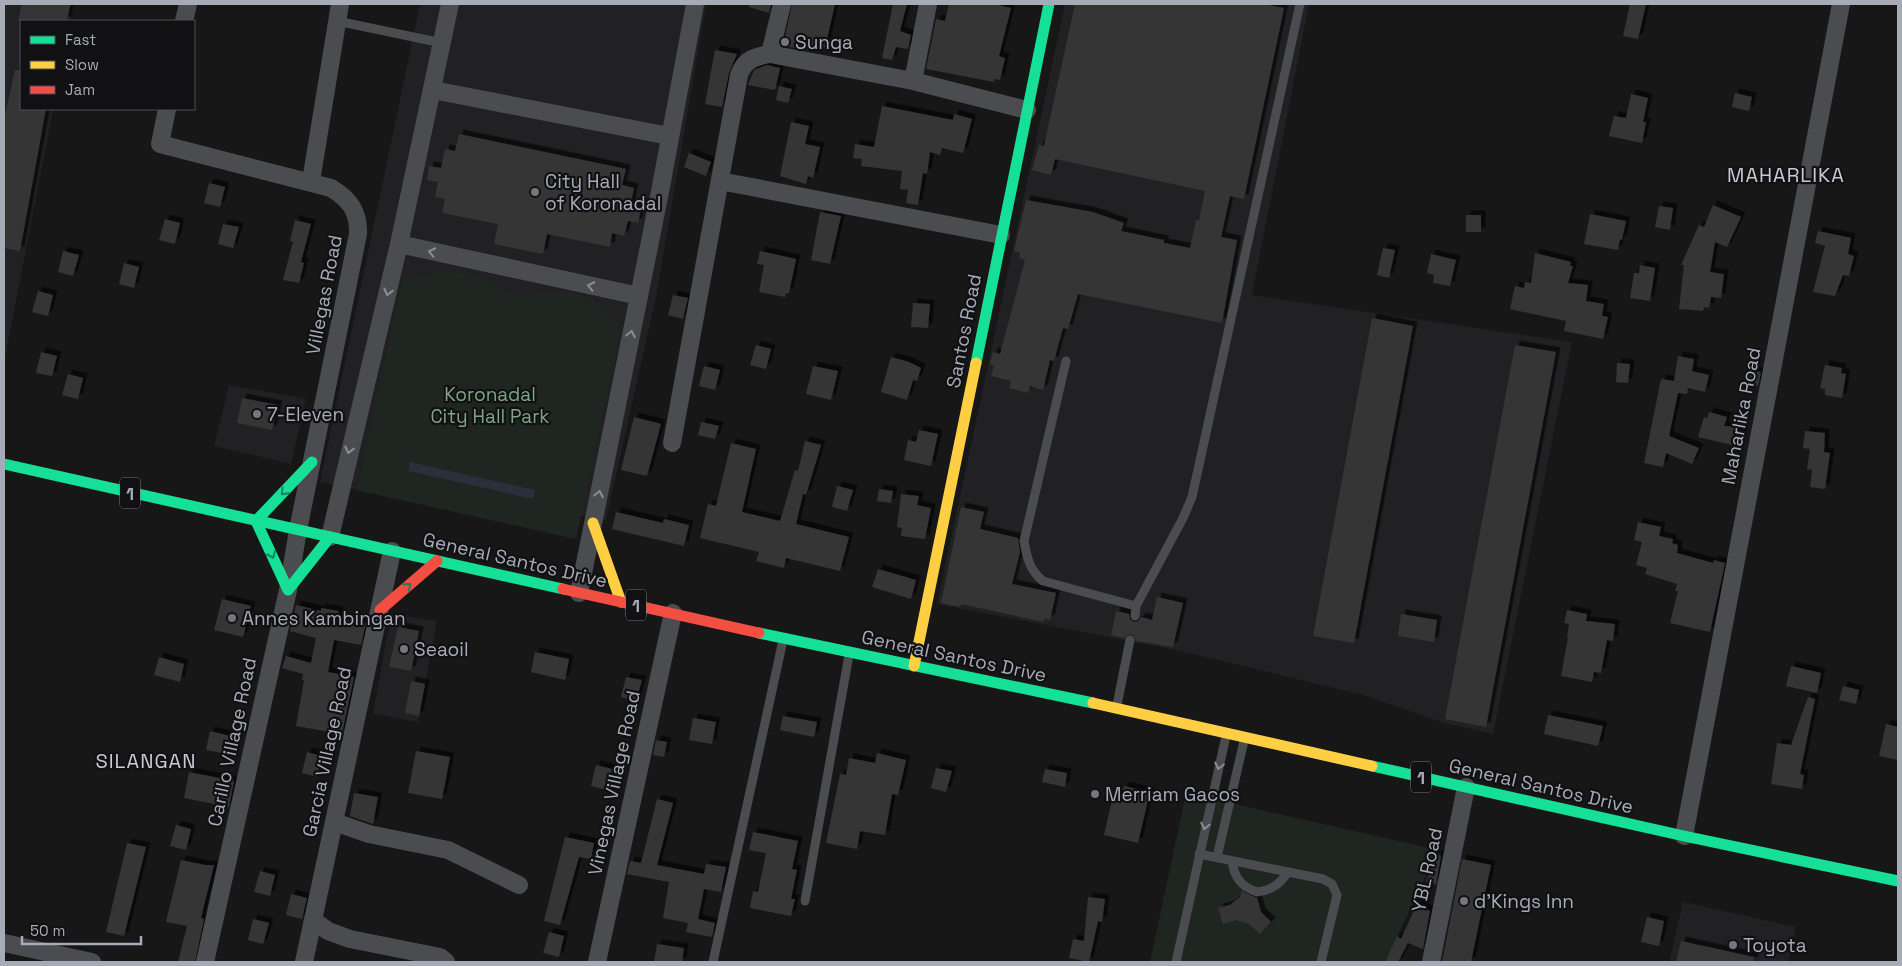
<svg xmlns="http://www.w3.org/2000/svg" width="1902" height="966" font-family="'Space Grotesk',sans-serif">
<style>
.built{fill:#212123}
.green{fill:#1f2621}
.water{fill:#293039}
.building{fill:#353536;filter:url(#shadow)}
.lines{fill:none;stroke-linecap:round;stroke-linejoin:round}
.lane{stroke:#4b4c50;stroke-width:9}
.street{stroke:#4b4c50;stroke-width:18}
.fast{stroke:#16e098;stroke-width:11}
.slow{stroke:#ffcf43;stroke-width:11}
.jam{stroke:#f24e42;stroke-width:11}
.oneway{stroke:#8b8e99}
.oneway2{stroke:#14835c}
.poi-dot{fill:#757780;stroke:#111113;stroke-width:2}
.labels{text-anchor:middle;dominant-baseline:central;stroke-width:4.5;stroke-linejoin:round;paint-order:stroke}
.shield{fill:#111113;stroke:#7a7d86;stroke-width:1}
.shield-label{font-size:18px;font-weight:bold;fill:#a7abb8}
.poi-label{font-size:19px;fill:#a7abb8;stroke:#111113;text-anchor:start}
.street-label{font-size:19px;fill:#a7abb8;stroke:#111113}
.park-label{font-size:19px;fill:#7ea484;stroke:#111113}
.neighbourhood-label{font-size:20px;letter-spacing:1px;fill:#c9cad4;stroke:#111113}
</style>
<defs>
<filter id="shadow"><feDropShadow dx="4.5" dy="-4.5" stdDeviation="0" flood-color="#0009"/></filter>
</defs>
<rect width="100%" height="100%" fill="#171717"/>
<!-- built -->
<g class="built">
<polygon points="4,4 74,4 70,21 21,21 21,109 53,109 4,363"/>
<polygon points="420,4 706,4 656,297 606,520 581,516 576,539 320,482"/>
<polygon points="1065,4 1309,4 1252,295 1572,342 1493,734 1444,723 1363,695 1176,650 937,604"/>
<polygon points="229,385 306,399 291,464 214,446"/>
<polygon points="391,614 437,621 418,722 373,714"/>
<polygon points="1683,902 1796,927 1788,962 1669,962"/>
</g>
<!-- green -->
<g class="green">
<path d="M455 272C464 274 477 274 485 277 496 282 499 291 515 294 529 298 540 291 553 291 581 290 608 304 622 327L576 539 357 490 402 281 433 273Z"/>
<polygon points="1186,793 1438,850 1385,962 1150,962"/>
</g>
<!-- water -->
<polygon class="water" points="410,462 535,490 533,499 408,471"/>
<!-- building -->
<g class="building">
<polygon points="22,4 61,4 70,5 67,21 18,21"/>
<polygon points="749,4 771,4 769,13 749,7"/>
<polygon points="792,4 835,4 825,48 810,45 809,50 783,46"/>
<polygon points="893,4 907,4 900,31 911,35 908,49 896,47 892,60 882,58"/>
<polygon points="949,4 994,4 1011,8 999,56 1005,58 1000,80 994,79 994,82 926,69 936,19 945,21"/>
<polygon points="1075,4 1263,4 1284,8 1244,199 1230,196 1221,237 1237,240 1222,323 1078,294 1068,329 1063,328 1054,361 1050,360 1043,390 1030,386 1028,393 1009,388 1011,381 991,376 994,366 990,364 993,352 1000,354 1025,260 1019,258 1020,253 1014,251 1026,200 1093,212 1124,223 1121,231 1164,240 1164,243 1190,248 1196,220 1199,220 1205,191 1055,159 1051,175 1032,170 1039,145 1044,146"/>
<polygon points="1630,4 1646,4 1638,39 1623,36"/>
<polygon points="715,50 737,54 729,73 722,107 705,104"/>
<polygon points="767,65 780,68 775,90 748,85 754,70"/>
<polygon points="15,70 21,70 21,109 46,109 20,251 4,248 4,119"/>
<polygon points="779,86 792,89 788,103 776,100"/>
<polygon points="1735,93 1752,97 1749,111 1732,107"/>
<polygon points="1631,94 1648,98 1643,122 1646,122 1642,143 1609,136 1614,116 1626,118"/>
<polygon points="882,106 953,120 954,114 972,119 963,153 942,148 940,155 930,152 927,174 923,173 918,205 906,203 908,190 900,189 902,171 861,166 862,159 853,158 855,144 874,147"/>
<polygon points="791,122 809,126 805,144 820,147 813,178 808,176 806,184 780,176"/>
<polygon points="459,134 626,169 622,185 634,188 630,207 641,209 638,223 628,221 624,236 612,233 610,247 547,234 543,254 494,244 498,224 442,213 445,199 435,197 438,182 427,180 429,166 441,168 445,149 455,151"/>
<polygon points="689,153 711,162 706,176 684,167"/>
<polygon points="209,183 225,187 220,207 204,203"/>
<polygon points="1713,205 1741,217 1727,247 1715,242 1710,272 1724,274 1721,298 1711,297 1709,308 1704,307 1703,311 1679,309 1684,265 1681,265 1699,225 1704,227"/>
<polygon points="1659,206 1673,208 1670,230 1655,227"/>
<polygon points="820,212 841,216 830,264 811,260"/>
<polygon points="1590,214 1626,221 1622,240 1620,239 1618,250 1584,244"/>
<rect x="1466" y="215" width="15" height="17"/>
<polygon points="165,219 180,223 175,244 159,240"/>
<polygon points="295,220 311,224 301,262 304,263 299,283 283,280 293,242 290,241"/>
<polygon points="223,224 239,227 233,248 218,244"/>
<polygon points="1818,231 1851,238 1848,254 1854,256 1849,276 1843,275 1835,296 1813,292 1825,246 1815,243"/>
<polygon points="1383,248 1395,250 1389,278 1377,275"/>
<polygon points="63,251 79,255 73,276 58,272"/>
<polygon points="760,251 796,259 789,293 786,293 785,297 759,292 764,265 757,264"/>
<polygon points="1535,253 1571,262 1570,266 1573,266 1568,283 1588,285 1586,301 1604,304 1602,316 1608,317 1603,339 1564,331 1566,321 1510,309 1515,286 1524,288 1525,282 1531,283"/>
<polygon points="1431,254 1456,260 1450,286 1433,283 1434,275 1427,273"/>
<polygon points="124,263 139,267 134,288 119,284"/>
<polygon points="1640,265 1655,268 1650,301 1630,298 1634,273 1639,273"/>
<polygon points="38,291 53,295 48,316 32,312"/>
<polygon points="673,295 688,298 683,319 668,315"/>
<polygon points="913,303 930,304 928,328 911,327"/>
<polygon points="1372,318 1413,326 1354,643 1313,636"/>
<polygon points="756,345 771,349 766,369 750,365"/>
<polygon points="1515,345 1556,352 1486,727 1445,719"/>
<polygon points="41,352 57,356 52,376 36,373"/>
<polygon points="1678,356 1694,359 1692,371 1709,375 1705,392 1688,388 1687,394 1678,393 1669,436 1699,448 1692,464 1666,453 1663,467 1644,463 1661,379 1674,381"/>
<polygon points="891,357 909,362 921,368 917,381 913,380 907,400 881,392"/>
<polygon points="1617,363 1630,364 1628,383 1616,382"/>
<polygon points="1825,365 1842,368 1841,373 1846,374 1842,398 1825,395 1825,389 1820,388"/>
<polygon points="704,366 720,370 715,390 699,386"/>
<polygon points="813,366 838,371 831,400 806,394"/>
<polygon points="1748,370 1761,372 1758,386 1746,383"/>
<polygon points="68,374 83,378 78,399 62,395"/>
<polygon points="242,398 278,405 272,430 237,423"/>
<polygon points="1709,412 1727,417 1724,426 1738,427 1737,433 1742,434 1740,447 1698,437 1704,417 1707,418"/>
<polygon points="634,417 661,424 647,476 621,470"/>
<polygon points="701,422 719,426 715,439 698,435"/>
<polygon points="919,430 938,434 931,466 904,460 908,440 916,442"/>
<polygon points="1805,431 1825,433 1824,452 1830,453 1825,489 1810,487 1812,470 1807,469 1810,449 1803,448"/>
<polygon points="805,441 821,445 806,495 803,494 796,524 849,537 840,571 786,558 784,568 756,561 759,552 700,538 708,504 716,506 731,443 756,449 742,512 780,521 795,470 798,471"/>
<polygon points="837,486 853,490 847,511 832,507"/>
<polygon points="879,489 893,491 891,503 877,501"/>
<polygon points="901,494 919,496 917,505 931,508 925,539 901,536 902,528 897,527"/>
<polygon points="961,507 984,512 980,529 1018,538 1020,552 1012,584 1056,593 1050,620 1044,619 1044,622 961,604 960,607 941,603"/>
<polygon points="616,512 663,523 664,519 689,525 684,546 612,529"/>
<polygon points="1638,522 1661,527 1659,536 1673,539 1672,543 1678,545 1677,553 1713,563 1714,560 1725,563 1710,632 1670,623 1678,591 1675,591 1677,584 1645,574 1647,568 1636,565 1642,542 1634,540"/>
<polygon points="878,569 916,580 911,599 872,587"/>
<polygon points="1157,597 1183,603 1173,647 1136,641 1134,636 1131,634 1124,638 1111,635 1116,611 1129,614 1130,619 1134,622 1138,621 1141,617 1152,620"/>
<polygon points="222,599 251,606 243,637 214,630"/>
<polygon points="296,605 321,611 321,608 339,611 338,618 366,623 361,645 334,640 328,672 354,677 342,734 296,726 304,680 302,680 303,674 282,668 286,656 311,663 316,638 290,631"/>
<polygon points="1567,610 1587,614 1586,621 1615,624 1613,641 1607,640 1601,673 1594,672 1592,682 1561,676 1568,637 1567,637 1569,624 1564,623"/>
<polygon points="1401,614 1437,620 1434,642 1398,636"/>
<polygon points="398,627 419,631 411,671 389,667"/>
<polygon points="535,652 569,659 565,680 531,672"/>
<polygon points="159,657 184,664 180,682 154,675"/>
<polygon points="1791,666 1821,673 1817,693 1786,686"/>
<polygon points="626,677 642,680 636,701 621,697"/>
<polygon points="411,681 425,684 419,716 405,713"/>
<polygon points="1843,686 1859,690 1856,704 1839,700"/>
<polygon points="1808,697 1815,699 1800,774 1804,775 1802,789 1771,784 1777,743 1791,745"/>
<polygon points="1548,715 1603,726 1598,746 1544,734"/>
<polygon points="783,716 817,722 814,737 780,730"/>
<polygon points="693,718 716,722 712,744 689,740"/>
<polygon points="1886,724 1898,727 1898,760 1879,756"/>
<polygon points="210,731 230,736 227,754 206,750"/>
<polygon points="656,740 667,742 664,757 653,755"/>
<polygon points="416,751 450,757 442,799 408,793"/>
<polygon points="307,752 322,756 317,777 302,773"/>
<polygon points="877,753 906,760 898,795 892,794 885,835 860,831 857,849 826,843 840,774 846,775 849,758 875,763"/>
<polygon points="596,765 612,769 607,790 591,786"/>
<polygon points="936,768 952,771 946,792 931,788"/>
<polygon points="1045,769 1067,773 1065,787 1042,782"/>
<polygon points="189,772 234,781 229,807 184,798"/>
<polygon points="1124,786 1150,792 1138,843 1104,835 1113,796 1121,798"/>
<polygon points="354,793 378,797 373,824 350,816"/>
<polygon points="657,799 673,803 657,865 704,874 706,864 726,867 721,892 704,889 698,919 715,923 712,937 686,932 688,923 663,918 669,882 627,874 630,861 641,863"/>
<polygon points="176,825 191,829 186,850 170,846"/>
<polygon points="753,832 798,841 792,869 797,870 791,899 795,899 791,916 750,908 753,891 758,892 766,853 749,850"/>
<polygon points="565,837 594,843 591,859 579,857 560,925 544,921"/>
<polygon points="127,843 146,847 124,936 106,932"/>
<polygon points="1438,854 1441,856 1436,885 1426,881"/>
<polygon points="1462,859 1491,865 1471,962 1442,962"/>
<polygon points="181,860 205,865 214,865 201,918 204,919 195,962 178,962 187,926 166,922"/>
<polygon points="260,871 275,875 270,896 254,892"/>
<polygon points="1242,891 1257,898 1261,912 1271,922 1260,934 1249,924 1236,920 1223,924 1218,908 1230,905 1240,897"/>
<polygon points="291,894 307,898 302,919 286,915"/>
<polygon points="1088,897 1105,899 1102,922 1098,921 1089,962 1069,958 1073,939 1084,941"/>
<polygon points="1417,904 1430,911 1423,949 1408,943 1398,962 1385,962 1397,936 1401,939"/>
<polygon points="1647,917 1664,921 1659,946 1641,942"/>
<polygon points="253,919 269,923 263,944 248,940"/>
<polygon points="549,932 564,936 559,957 543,953"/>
<polygon points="1681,941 1754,957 1753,962 1676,962"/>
<polygon points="657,944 684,948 682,962 654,962"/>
</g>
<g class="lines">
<!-- lane -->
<g class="lane">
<polyline points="337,21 442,43"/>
<path d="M1066 361 1024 541C1027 557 1029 570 1043 581L1136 606"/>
<polyline points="1135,616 1136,606 1183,518 1192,497 1300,4"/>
<polyline points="1117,705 1130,640"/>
<polyline points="1199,854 1323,879 1332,884 1337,895 1321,962"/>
<polyline points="1217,857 1244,741"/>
<path d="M1232 861C1234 877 1241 887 1257 892 1272 890 1280 884 1288 872"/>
<polyline points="805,901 849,655"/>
<polyline points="713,962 783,640"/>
<polyline points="1176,962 1226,736"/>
</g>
<!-- street -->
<g class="street">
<polyline points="782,4 770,54 913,81 1027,110"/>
<polyline points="184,21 188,4"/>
<polyline points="913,81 928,4"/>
<polyline points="433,90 669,136"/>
<path d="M167 109 160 144 331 188C349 199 359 211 358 234L298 530 288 590 205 962"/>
<polyline points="311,181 340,4"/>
<polyline points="720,181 1001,235"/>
<polyline points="399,244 639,296"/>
<path d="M672 443 739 75C745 59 754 57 770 54"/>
<polyline points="330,537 399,244 450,4"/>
<polyline points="579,593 659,197 695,4"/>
<polyline points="334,822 369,834 448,850 519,885"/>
<polyline points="1684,836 1841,4"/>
<polyline points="313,920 328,931 350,939 440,957 446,962"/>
<polyline points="4,943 92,962"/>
<polyline points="304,962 392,551"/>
<polyline points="597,962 673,613"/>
<polyline points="1431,962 1466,787"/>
</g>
<!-- fast -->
<g class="fast">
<polyline points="976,363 1049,4"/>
<polyline points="4,464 563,589"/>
<polyline points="256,521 288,590 330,537"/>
<polyline points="256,521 312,462"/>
<polyline points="759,633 1093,703"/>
<polyline points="1372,766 1684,836 1898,881"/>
</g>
<!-- slow -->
<g class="slow">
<polyline points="593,523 621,602"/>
<polyline points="914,666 976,363"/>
<polyline points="1093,703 1372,766"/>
</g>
<!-- jam -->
<g class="jam">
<polyline points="563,589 759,633"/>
<polyline points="380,610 437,561"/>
</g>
</g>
<!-- one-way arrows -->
<defs><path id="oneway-chevron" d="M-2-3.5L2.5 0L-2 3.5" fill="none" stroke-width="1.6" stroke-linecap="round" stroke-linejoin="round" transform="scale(1.25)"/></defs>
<g class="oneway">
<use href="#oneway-chevron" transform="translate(432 252) rotate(-168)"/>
<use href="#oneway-chevron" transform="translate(591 286) rotate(-168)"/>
<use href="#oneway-chevron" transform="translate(388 292) rotate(104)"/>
<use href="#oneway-chevron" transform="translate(631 334) rotate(-79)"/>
<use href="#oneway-chevron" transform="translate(349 450) rotate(104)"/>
<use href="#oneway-chevron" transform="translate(599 494) rotate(-79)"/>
<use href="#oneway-chevron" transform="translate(1219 766) rotate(103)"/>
<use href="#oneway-chevron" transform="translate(1205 826) rotate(103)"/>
</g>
<g class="oneway2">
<use href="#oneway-chevron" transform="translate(284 492) rotate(133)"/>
<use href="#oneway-chevron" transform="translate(272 555) rotate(66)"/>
<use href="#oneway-chevron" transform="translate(408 586) rotate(-41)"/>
</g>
<!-- markers -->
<g class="poi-dot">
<circle cx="785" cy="42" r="5"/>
<circle cx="535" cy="192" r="5"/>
<circle cx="257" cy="414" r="5"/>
<circle cx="232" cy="618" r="5"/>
<circle cx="404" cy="649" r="5"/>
<circle cx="1095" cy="794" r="5"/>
<circle cx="1464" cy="901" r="5"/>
<circle cx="1733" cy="945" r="5"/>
</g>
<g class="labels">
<!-- shield labels -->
<g class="shield">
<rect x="120" y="477.5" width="20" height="31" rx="4"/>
<rect x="626" y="589.5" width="20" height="31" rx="4"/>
<rect x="1411" y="761.5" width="20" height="31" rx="4"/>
</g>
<g class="shield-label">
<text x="130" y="493">1</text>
<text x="636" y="605">1</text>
<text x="1421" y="777">1</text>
</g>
<!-- poi labels -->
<g class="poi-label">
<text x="795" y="42">Sunga</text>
<text x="545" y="181">City Hall<tspan x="545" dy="22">of Koronadal</tspan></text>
<text x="267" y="414">7-Eleven</text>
<text x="242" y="618">Annes Kambingan</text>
<text x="414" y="649">Seaoil</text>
<text x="1105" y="794">Merriam Gacos</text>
<text x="1474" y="901">d'Kings Inn</text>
<text x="1743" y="945">Toyota</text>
</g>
<!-- street labels -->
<g class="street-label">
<text transform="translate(324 295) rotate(-79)">Villegas Road</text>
<text transform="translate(964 331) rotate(-79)">Santos Road</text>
<text transform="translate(1741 416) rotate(-79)">Maharlika Road</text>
<text transform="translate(515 560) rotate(13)">General Santos Drive</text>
<text transform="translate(954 656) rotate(12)">General Santos Drive</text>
<text transform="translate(232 742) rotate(-78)">Carillo Village Road</text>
<text transform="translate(327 752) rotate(-78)">Garcia Village Road</text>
<text transform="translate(614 783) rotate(-78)">Vinegas Village Road</text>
<text transform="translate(1541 786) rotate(13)">General Santos Drive</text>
<text transform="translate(1427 870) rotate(-78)">YBL Road</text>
</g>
<!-- park labels -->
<g class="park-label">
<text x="490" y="394">Koronadal<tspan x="490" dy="22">City Hall Park</tspan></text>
</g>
<!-- neighbourhood labels -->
<g class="neighbourhood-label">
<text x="1786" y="175">MAHARLIKA</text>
<text x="146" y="761">SILANGAN</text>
</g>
</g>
<!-- border -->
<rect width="1902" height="966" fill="none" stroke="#a7abb8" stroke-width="10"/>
<!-- legend -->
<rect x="20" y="20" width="175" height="90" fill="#111113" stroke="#4d4f55"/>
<rect x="30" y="36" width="25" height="8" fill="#16e098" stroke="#4d4f55"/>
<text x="65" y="45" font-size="15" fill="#a7abb8">Fast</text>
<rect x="30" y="61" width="25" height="8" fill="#ffcf43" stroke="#4d4f55"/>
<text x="65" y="70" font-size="15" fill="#a7abb8">Slow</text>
<rect x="30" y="86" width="25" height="8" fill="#f24e42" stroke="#4d4f55"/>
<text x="65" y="95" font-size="15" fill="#a7abb8">Jam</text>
<!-- scale -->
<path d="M22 936v8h119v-8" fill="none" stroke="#a7abb8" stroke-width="2.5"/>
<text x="30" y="936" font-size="15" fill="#a7abb8" stroke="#111113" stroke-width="4" paint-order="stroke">50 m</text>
</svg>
